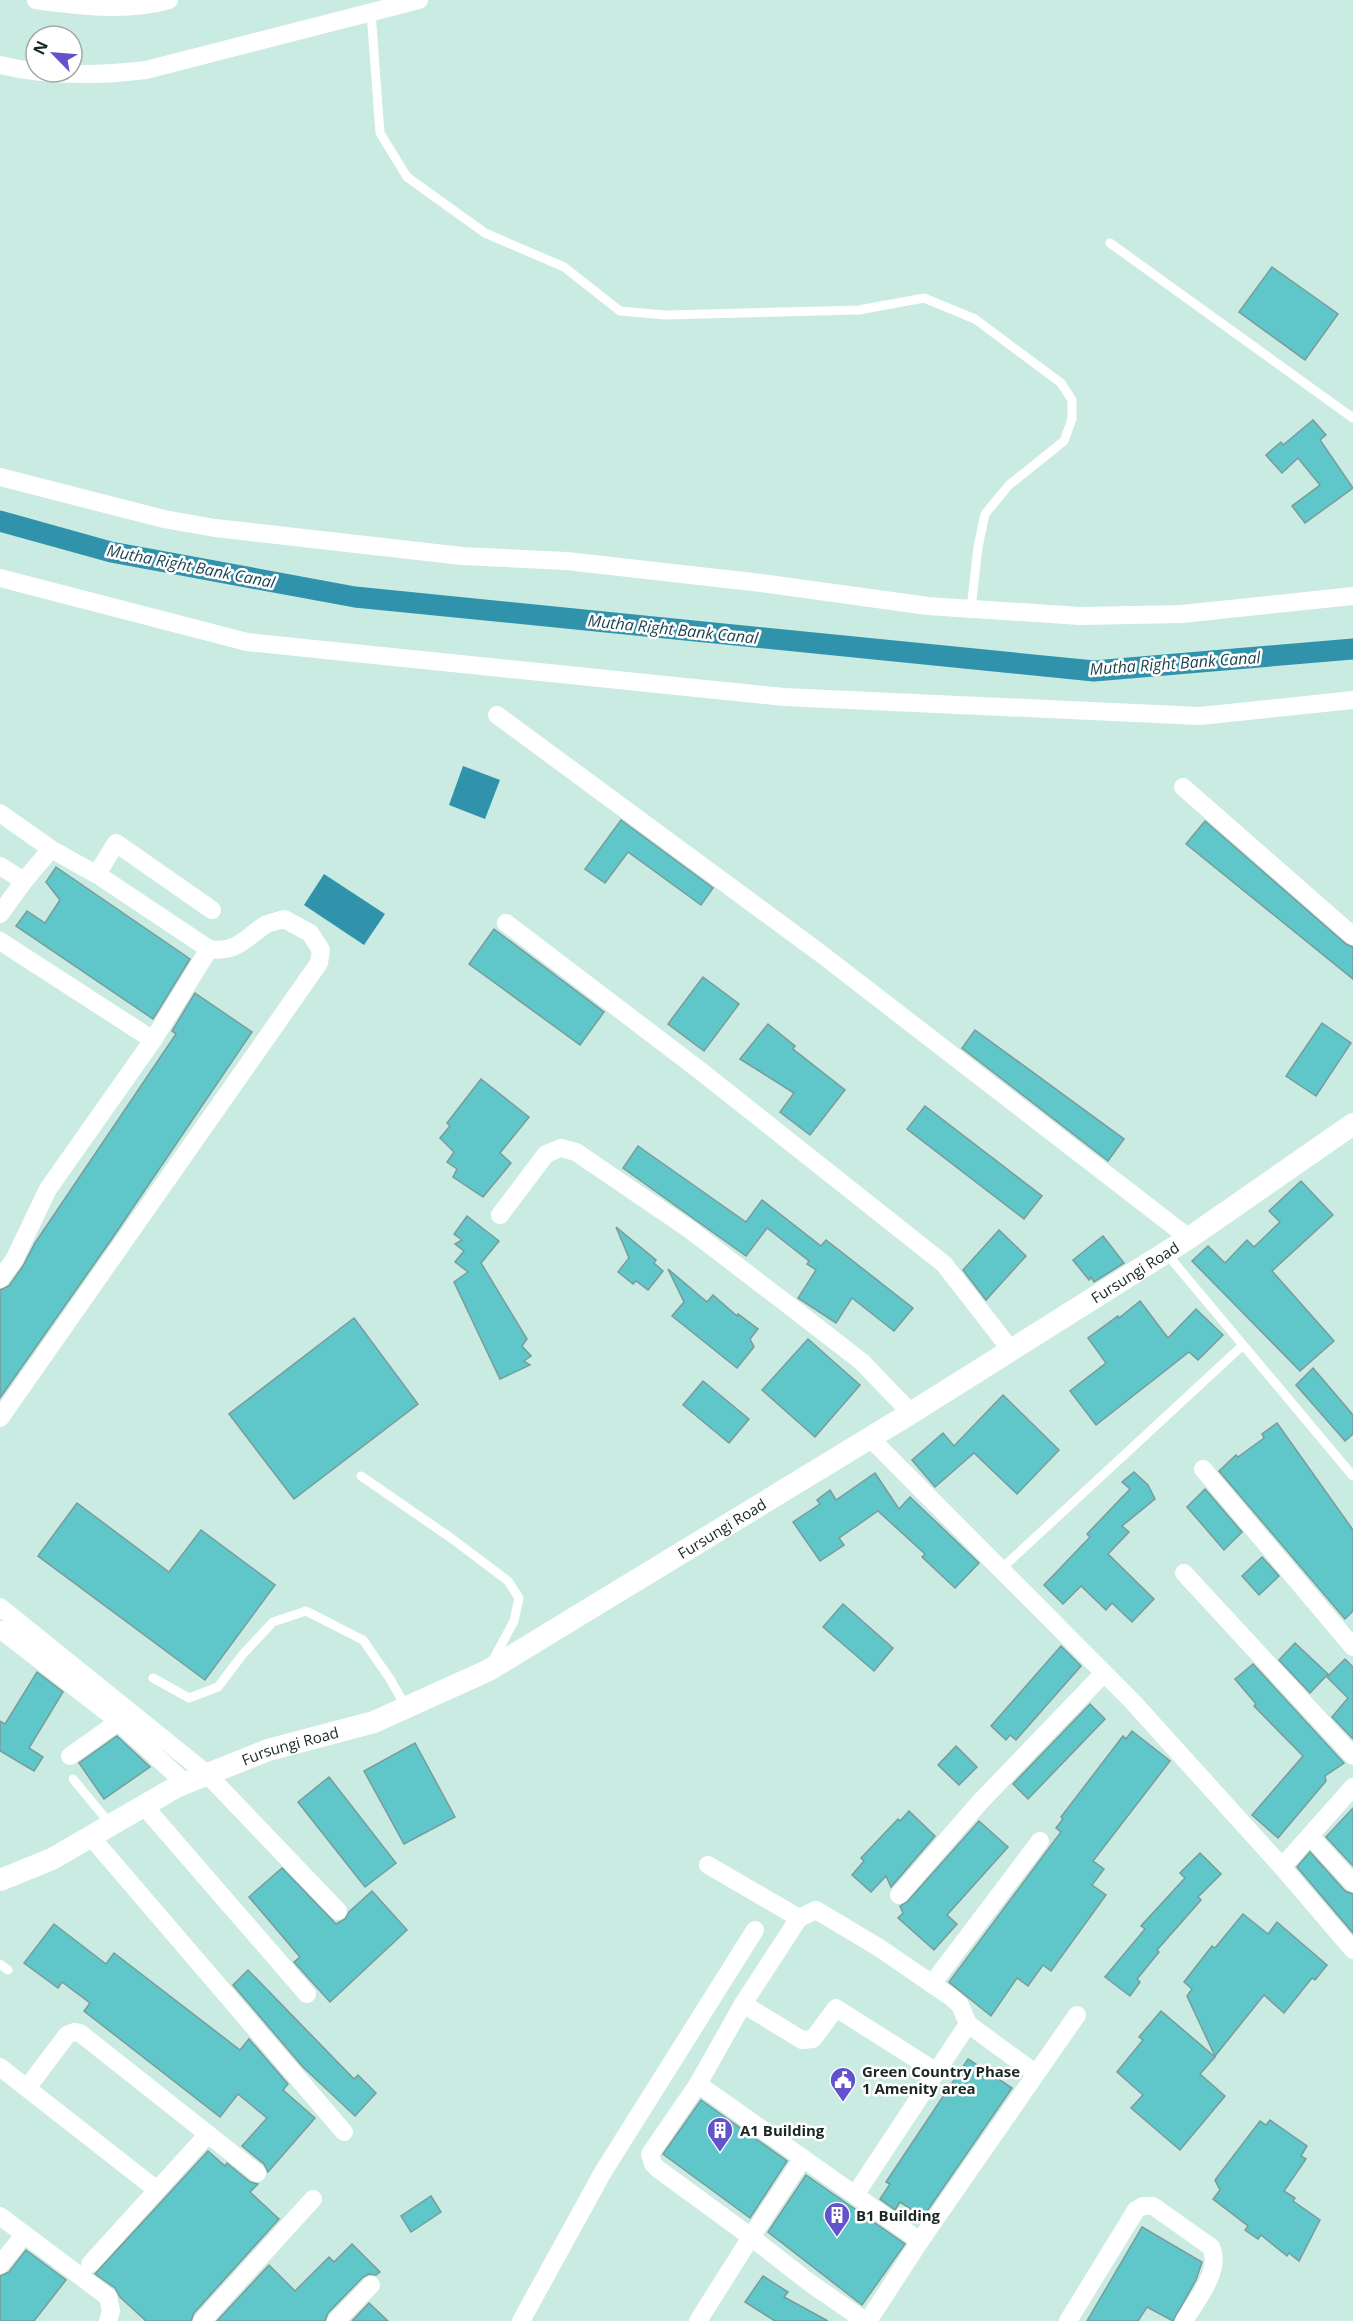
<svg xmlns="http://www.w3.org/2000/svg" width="1353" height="2321" font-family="'Open Sans',sans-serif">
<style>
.water{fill:#3192ac}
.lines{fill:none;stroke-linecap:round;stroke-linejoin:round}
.canal{stroke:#3192ac;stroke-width:21}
.building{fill:#5fc7ca;stroke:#799b9c;stroke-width:1.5}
.service{stroke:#fff;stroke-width:9}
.minor{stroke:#fff;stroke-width:18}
.tertiary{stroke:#fff;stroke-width:22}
.labels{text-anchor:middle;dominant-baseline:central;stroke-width:5;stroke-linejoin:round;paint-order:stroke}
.street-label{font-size:15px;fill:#1a2723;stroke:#fff}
.poi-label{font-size:15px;font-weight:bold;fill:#1a2723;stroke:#fff;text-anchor:start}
.water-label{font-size:16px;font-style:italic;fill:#1b4450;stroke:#fff}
</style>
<rect width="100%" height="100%" fill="#c9ebe1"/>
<!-- water -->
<g class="water">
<polygon points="463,766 500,780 485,819 449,805"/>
<polygon points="324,874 385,914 364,945 304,905"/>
</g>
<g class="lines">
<!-- canal -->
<polyline class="canal" points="0,521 111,552 355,597 1094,671 1353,649"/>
</g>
<!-- building -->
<g class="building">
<polygon points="1272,267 1338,314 1305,360 1239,312"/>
<polygon points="1313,420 1326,435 1320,440 1353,488 1305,523 1292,506 1320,485 1298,458 1282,473 1266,455 1281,442 1283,445"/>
<polygon points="621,820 713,888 701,905 628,852 605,883 585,869"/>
<polygon points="1205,821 1346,944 1353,947 1353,979 1186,844"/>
<polygon points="56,867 190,959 153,1019 16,926 27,911 45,923 60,900 46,882"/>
<polygon points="494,929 604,1012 580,1045 469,964"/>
<polygon points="703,977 739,1004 704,1051 668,1024"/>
<polygon points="195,993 252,1032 111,1240 0,1398 0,1290 9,1286 23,1266 35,1243 176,1034 172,1031"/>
<polygon points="1322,1023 1351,1043 1316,1096 1286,1076"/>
<polygon points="768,1024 795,1046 793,1049 845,1090 810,1135 780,1112 794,1093 740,1059"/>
<polygon points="975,1030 1124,1139 1108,1161 962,1048"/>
<polygon points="481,1079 529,1117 500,1153 511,1163 483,1197 453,1177 457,1169 447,1162 454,1152 440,1138 450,1126 447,1123"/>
<polygon points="925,1106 1042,1196 1024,1219 907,1129"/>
<polygon points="638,1146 746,1222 762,1200 821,1246 826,1240 913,1308 894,1331 852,1298 836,1323 798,1298 816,1270 807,1264 809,1261 767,1228 746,1256 623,1168"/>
<polygon points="1301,1181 1333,1215 1272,1271 1334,1341 1300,1371 1192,1261 1208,1246 1225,1263 1247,1240 1254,1247 1280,1222 1269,1211"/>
<polygon points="467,1216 499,1241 481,1263 527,1339 522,1346 531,1356 524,1361 530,1365 500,1379 454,1282 468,1272 455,1262 464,1251 455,1244 462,1240 454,1234"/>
<polygon points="616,1227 656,1260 654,1263 663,1271 648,1290 636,1281 633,1284 618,1272 629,1258"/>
<polygon points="999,1230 1026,1256 986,1300 963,1270"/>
<polygon points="1103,1236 1124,1263 1094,1282 1091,1277 1089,1280 1073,1260"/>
<polygon points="668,1269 707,1302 713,1295 737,1316 738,1314 758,1329 750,1339 754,1347 737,1368 672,1316 684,1302"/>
<polygon points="1140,1301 1168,1338 1196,1309 1223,1335 1198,1360 1189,1352 1096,1425 1070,1391 1106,1363 1088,1338 1118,1316 1119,1318"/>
<polygon points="354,1318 418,1404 294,1499 229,1414"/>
<polygon points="808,1339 860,1385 815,1437 762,1390"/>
<polygon points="1313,1368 1353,1415 1353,1434 1345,1441 1296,1385"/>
<polygon points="703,1381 749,1419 729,1443 683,1405"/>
<polygon points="1003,1395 1059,1450 1017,1494 974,1453 935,1487 912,1460 943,1433 954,1446"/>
<polygon points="1277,1423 1353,1530 1353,1611 1345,1619 1219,1471 1236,1455 1238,1457 1264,1438 1262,1434"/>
<polygon points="1134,1472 1148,1485 1155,1499 1122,1526 1129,1532 1108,1554 1154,1599 1132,1622 1112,1603 1106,1610 1081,1586 1063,1604 1044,1585 1090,1537 1087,1534 1130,1489 1122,1482"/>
<polygon points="875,1473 899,1509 910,1497 979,1563 955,1588 922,1557 925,1554 878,1511 839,1538 844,1545 820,1561 793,1522 820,1504 817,1500 830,1490 836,1500"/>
<polygon points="1205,1489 1242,1532 1224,1550 1187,1507"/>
<polygon points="77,1503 169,1572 201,1530 275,1585 205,1680 38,1556"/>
<polygon points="1262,1557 1279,1576 1259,1595 1242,1576"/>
<polygon points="843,1604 893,1648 874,1671 823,1627"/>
<polygon points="1295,1643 1328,1674 1310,1693 1279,1660"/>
<polygon points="1061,1646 1081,1666 1016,1740 1010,1735 1006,1740 991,1726"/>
<polygon points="1345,1659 1353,1667 1353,1739 1332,1717 1348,1698 1327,1677"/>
<polygon points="1253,1664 1344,1763 1325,1776 1326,1781 1278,1838 1252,1815 1303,1756 1254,1706 1256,1704 1235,1679"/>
<polygon points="37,1672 63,1692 29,1748 43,1757 34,1771 0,1751 0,1721 5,1724"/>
<polygon points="1090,1704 1105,1719 1028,1799 1013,1784"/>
<polygon points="1132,1731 1170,1761 1093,1861 1104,1869 1092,1885 1106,1895 1051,1971 1043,1965 1028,1986 1017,1978 991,2016 949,1982 1061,1832 1056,1828 1063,1819 1061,1817 1123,1736 1126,1739"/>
<polygon points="117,1736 150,1767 104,1799 79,1763"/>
<polygon points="415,1743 455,1817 404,1844 364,1771"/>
<polygon points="956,1746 977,1767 959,1785 938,1765"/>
<polygon points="329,1777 396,1863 365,1887 298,1802"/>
<polygon points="1353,1808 1353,1866 1326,1837"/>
<polygon points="909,1811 935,1836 891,1887 886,1876 871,1892 852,1875 864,1861 861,1858 898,1819 900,1821"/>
<polygon points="979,1821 1008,1847 947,1915 957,1924 934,1950 898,1918 903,1913 900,1906 907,1902"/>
<polygon points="1310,1852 1345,1891 1353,1894 1353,1933 1297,1867"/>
<polygon points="1200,1853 1221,1874 1198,1897 1201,1900 1157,1950 1159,1952 1137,1979 1140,1982 1130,1996 1105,1977 1145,1929 1141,1926 1185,1878 1180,1873"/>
<polygon points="282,1868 336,1924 345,1919 349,1912 372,1891 407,1930 330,2002 294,1962 300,1957 249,1897"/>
<polygon points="1243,1914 1268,1934 1277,1922 1327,1965 1315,1980 1312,1978 1284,2013 1264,1995 1215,2056 1187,1996 1192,1989 1184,1982 1212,1946 1215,1948"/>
<polygon points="54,1924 106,1964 114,1953 240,2050 249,2039 288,2084 283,2090 315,2118 268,2172 264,2164 242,2146 267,2118 238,2094 220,2117 84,2011 90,2003 62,1982 58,1988 24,1963"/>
<polygon points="248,1970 354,2079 358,2075 376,2093 355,2116 303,2067 233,1985"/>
<polygon points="1161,2011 1215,2057 1200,2074 1225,2096 1180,2150 1131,2108 1143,2095 1117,2072 1143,2040 1139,2037"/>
<polygon points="968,2059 1012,2088 923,2217 900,2202 895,2210 880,2199 890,2184 886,2182"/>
<polygon points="701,2100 787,2161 750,2218 663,2154"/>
<polygon points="1270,2120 1307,2146 1301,2156 1306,2159 1284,2191 1295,2198 1293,2201 1320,2220 1299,2261 1289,2253 1287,2256 1261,2235 1258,2239 1245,2230 1248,2226 1213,2199 1220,2190 1215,2180 1260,2121 1266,2125"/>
<polygon points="208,2151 225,2166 227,2163 250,2182 258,2184 250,2192 279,2219 194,2313 191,2321 146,2321 120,2297 115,2288 95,2274"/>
<polygon points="806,2175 905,2244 862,2305 768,2232"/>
<polygon points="431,2196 441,2212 411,2232 401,2216"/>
<polygon points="1142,2227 1202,2262 1196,2280 1173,2321 1147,2307 1138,2321 1087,2321"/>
<polygon points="352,2244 380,2272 376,2275 369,2274 363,2277 328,2313 325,2321 217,2321 269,2265 295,2291 329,2257 334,2262"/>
<polygon points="26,2250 66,2280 34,2321 0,2321 0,2276 9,2272"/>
<polygon points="763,2276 788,2292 784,2297 828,2321 775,2321 745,2302"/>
<polygon points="369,2303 388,2321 352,2321"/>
</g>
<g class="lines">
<!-- service -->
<g class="service">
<polyline points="371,12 380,133 407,177 485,233 564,267 620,311 665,315 859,310 924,298 975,319 1061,383 1072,400 1072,419 1064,441 1009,485 985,514 978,547 971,609"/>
<polyline points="1110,243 1353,418"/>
<polyline points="1166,1253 1353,1476"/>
<polyline points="361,1476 451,1538 508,1581 519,1598 514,1621 492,1662"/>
<polyline points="1000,1570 1243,1345"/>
<polyline points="153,1678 189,1698 218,1687 243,1654 273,1622 306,1611 363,1640 390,1679 406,1707"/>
<polyline points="73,1779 111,1825"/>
<polyline points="0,1964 8,1970"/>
</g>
<!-- minor -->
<g class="minor">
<path d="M36 0C79 6 127 12 169 0"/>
<path d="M0 65C49 77 97 76 146 70L419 0"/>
<polyline points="0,477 164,519 215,528 462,556 567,561 761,583 928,606 1080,616 1182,614 1353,596"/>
<polyline points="0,578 247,642 784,697 1200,716 1353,700"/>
<polyline points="497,715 820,953 1189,1238"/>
<polyline points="1183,787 1353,936"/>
<polyline points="0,813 51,849"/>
<polyline points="0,866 24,881"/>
<polyline points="97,874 116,843 212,910"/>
<path d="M0 914 24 881 51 849 101 877 209 949C237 953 244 939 265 925 271 922 278 921 284 919L310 933 321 950 319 963 0 1418"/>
<polyline points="506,923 698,1069 944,1264 1011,1350"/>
<polyline points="0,941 153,1040"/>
<polyline points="500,1215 546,1154 561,1148 576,1152 689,1229 795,1310 862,1362 911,1413"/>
<polyline points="0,1279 14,1260 48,1189 153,1040 209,949"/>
<polyline points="870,1438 1132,1701 1282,1867 1353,1950"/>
<polyline points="1203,1469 1353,1647"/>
<polyline points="1184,1573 1353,1756"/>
<polyline points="0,1607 207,1774 338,1911"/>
<polyline points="1,1630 113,1717 185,1783"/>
<polyline points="70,1756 118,1722"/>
<polyline points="144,1806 307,1994"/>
<polyline points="91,1837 344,2132"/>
<polyline points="1311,1837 1353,1883"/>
<polyline points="708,1865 799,1918"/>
<polyline points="1282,1867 1353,1787"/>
<polyline points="899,1895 980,1802 1104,1673"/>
<polyline points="932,1984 1040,1841"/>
<polyline points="743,2004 802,2040 813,2039 836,2008 935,2071"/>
<polyline points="968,2024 1035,2073"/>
<polyline points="0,2067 157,2190"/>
<polyline points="698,2084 920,2241"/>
<polyline points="27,2088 67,2035 74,2032 80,2033 257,2173"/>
<polyline points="803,2158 751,2237 810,2283 865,2321 870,2318 920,2241 1077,2015"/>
<polyline points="0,2216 108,2297 111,2311 108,2321"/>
<polyline points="90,2264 208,2134"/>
<polyline points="0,2265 24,2235"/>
<polyline points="202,2321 313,2199"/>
<polyline points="336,2321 371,2285"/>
<polyline points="521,2321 603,2172 755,1930"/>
<polyline points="698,2321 751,2237 658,2169 653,2164 650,2154 698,2084 743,2004 799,1918 816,1910 878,1947 951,1997 960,2005 968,2024 855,2195"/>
<path d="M1068 2321 1136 2210 1143 2206H1153L1211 2247C1222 2270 1196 2301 1184 2321"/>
</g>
<!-- tertiary -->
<path class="tertiary" id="s1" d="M0 1880 52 1859 178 1786 268 1750 374 1722 489 1670 911 1413 1189 1238 1353 1124"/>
</g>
<!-- icons -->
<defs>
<g id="civic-pin" transform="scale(1.35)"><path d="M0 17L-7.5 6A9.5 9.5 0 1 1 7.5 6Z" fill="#6253cc" stroke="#fff"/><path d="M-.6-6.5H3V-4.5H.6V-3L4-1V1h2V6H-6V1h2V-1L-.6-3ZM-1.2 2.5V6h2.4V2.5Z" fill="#fff"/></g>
<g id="building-pin" transform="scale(1.35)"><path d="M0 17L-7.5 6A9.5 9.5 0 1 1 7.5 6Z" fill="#6253cc" stroke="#fff"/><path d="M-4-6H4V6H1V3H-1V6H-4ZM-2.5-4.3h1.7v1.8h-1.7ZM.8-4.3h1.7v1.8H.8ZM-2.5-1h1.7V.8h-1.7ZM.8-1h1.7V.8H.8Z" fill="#fff"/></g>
</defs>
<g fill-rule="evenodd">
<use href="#civic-pin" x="843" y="2080"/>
<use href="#building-pin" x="720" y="2130"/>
<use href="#building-pin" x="837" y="2215"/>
</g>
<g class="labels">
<!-- street labels -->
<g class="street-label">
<text stroke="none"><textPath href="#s1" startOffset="1293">Fursungi Road</textPath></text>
<text stroke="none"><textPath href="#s1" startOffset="807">Fursungi Road</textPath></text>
<text stroke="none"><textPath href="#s1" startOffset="321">Fursungi Road</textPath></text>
</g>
<!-- poi labels -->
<g class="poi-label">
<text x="862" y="2071">Green Country Phase<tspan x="862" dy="17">1 Amenity area</tspan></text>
<text x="740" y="2130">A1 Building</text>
<text x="856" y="2215">B1 Building</text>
</g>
<!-- water labels -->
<g class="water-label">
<text transform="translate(191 566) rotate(11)">Mutha Right Bank Canal</text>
<text transform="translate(673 629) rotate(6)">Mutha Right Bank Canal</text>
<text transform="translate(1175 663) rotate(-4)">Mutha Right Bank Canal</text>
</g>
</g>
<!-- north arrow -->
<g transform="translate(54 54) rotate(295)"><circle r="28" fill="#ffffff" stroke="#a3a9a7" stroke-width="1.5"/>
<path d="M0-4.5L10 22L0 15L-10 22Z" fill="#6253cc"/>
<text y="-9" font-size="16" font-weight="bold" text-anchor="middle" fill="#1a2723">N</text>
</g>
</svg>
